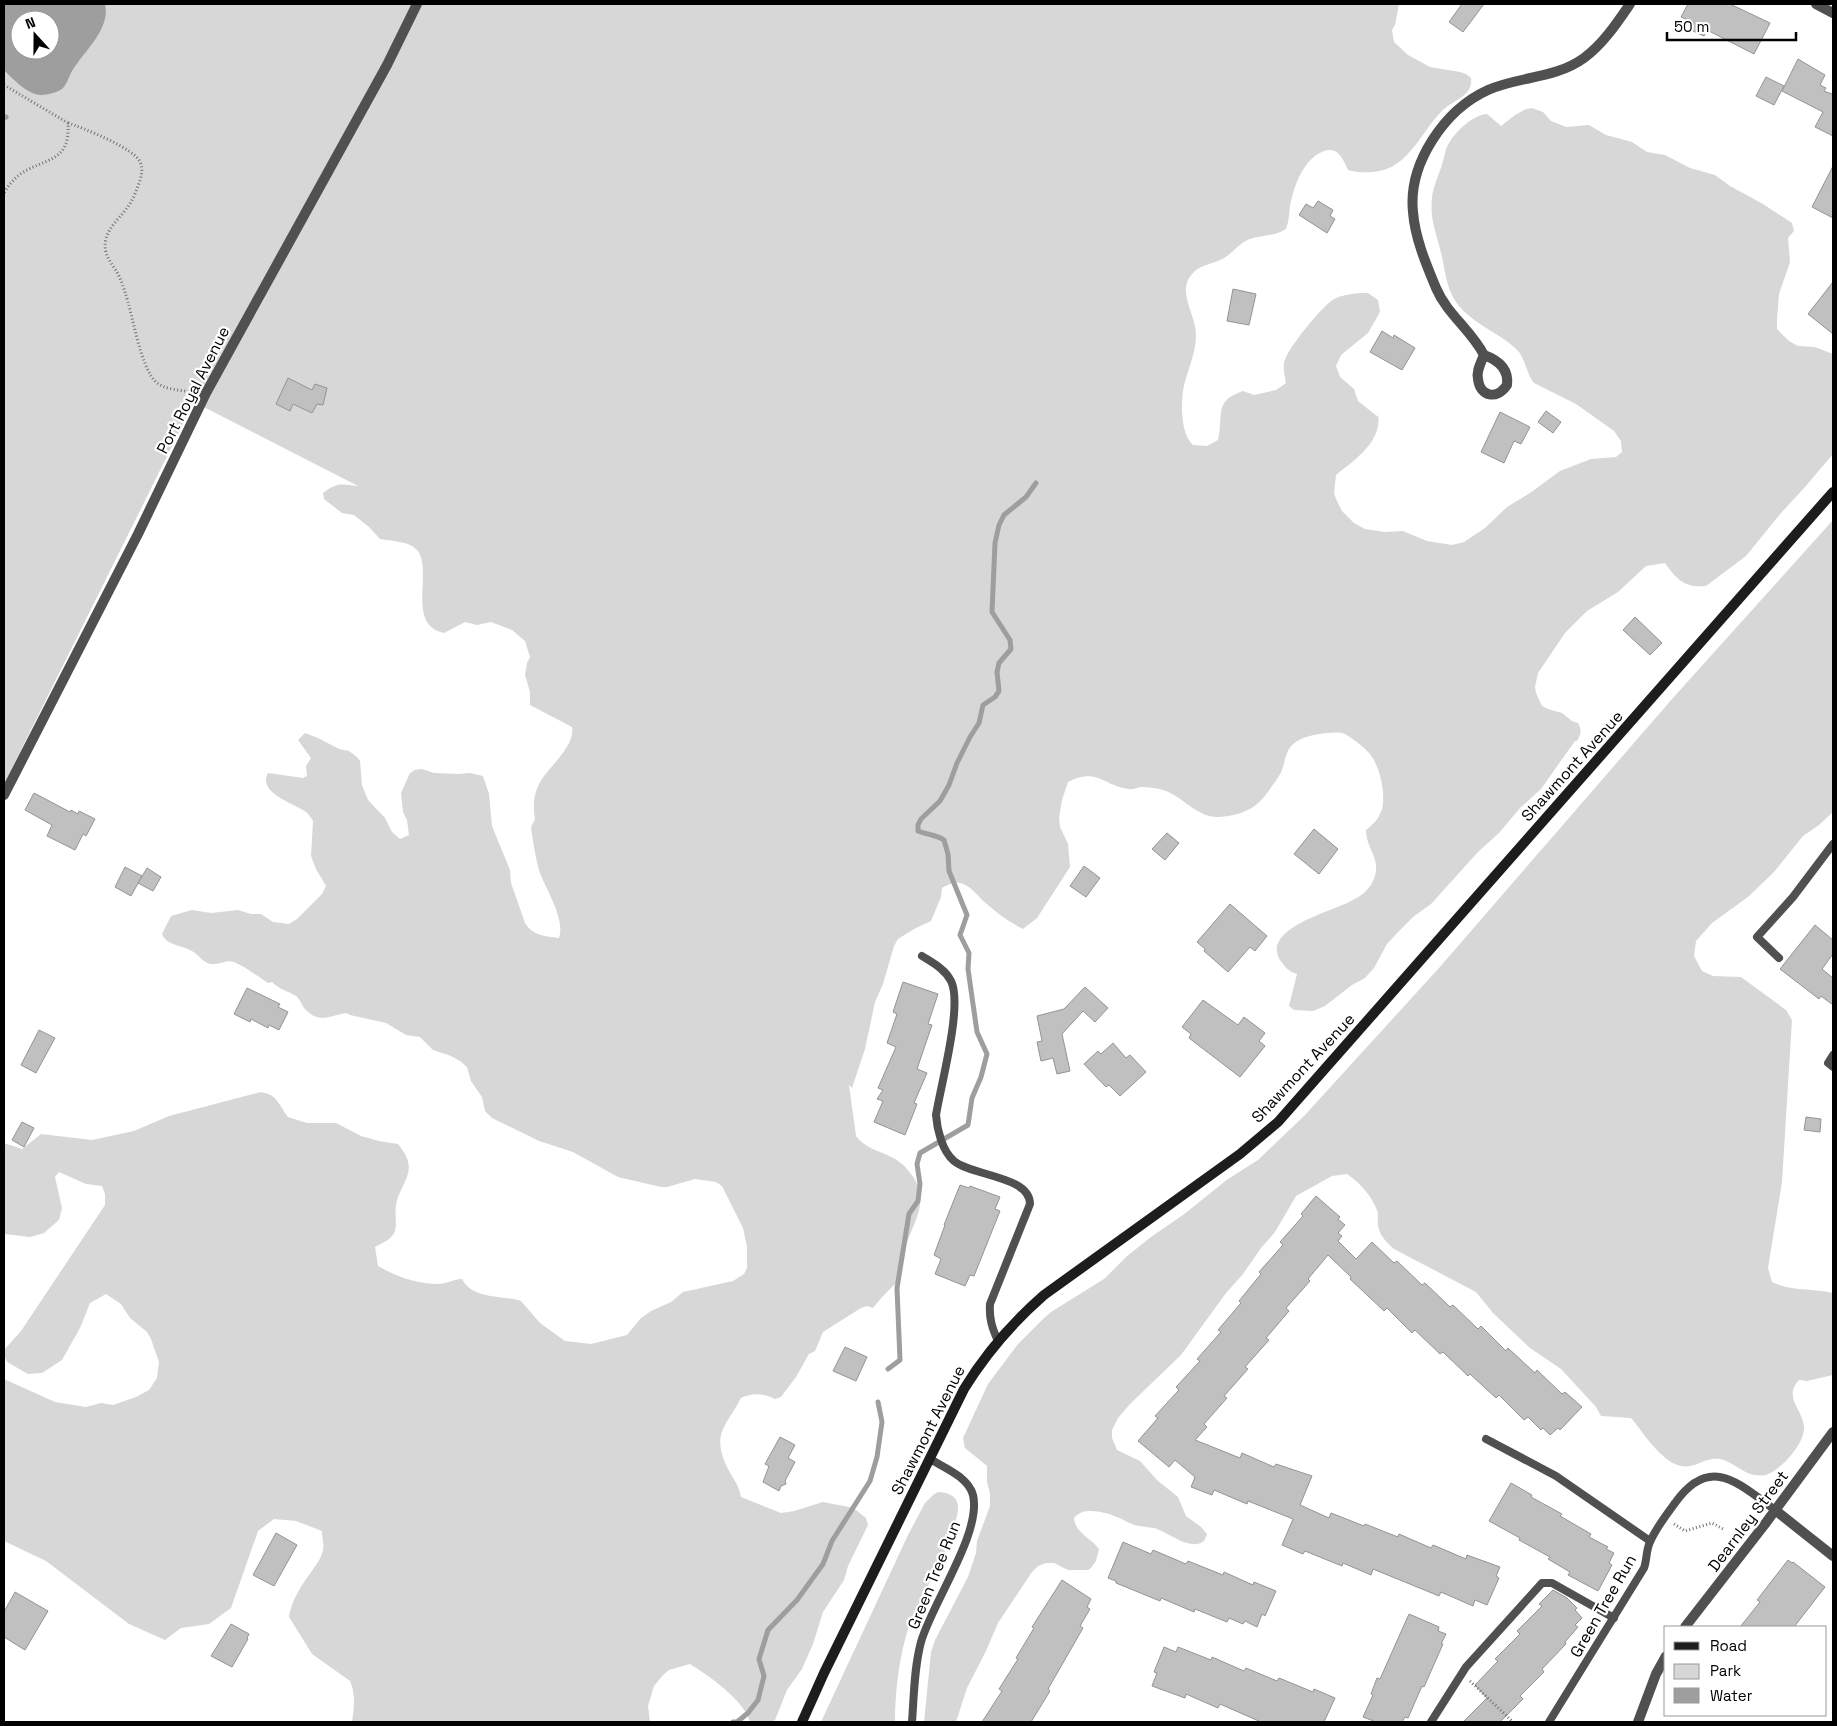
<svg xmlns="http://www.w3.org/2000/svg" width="1837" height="1726" font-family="'Space Grotesk',sans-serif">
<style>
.green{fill:#d7d7d7;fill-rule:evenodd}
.water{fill:#9e9e9e;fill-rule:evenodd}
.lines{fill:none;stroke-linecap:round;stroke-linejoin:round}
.stream{stroke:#9e9e9e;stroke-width:5}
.building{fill:#c0c0c0;stroke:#949494}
.path{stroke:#727272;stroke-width:3;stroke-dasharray:1 2.5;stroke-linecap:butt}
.lane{stroke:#505050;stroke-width:8}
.street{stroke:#505050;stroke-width:10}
.secondary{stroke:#1d1d1d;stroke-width:10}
.labels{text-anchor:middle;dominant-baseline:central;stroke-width:4.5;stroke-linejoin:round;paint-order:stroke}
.street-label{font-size:16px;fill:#000;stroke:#fff}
</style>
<rect width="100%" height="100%" fill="#fff"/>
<!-- green -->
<g class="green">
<path d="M4 4H1399L1395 25 1392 30 1394 42 1408 55 1430 67 1460 72 1466 74 1471 78C1473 97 1452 100 1442 111 1425 128 1414 154 1393 166 1381 173 1361 174 1348 170 1343 159 1338 146 1324 151 1303 159 1294 186 1290 206 1289 214 1289 221 1286 229 1276 236 1261 235 1250 239 1238 243 1233 254 1222 259 1213 264 1199 265 1192 274 1176 292 1197 316 1196 336 1196 355 1186 372 1183 391 1181 407 1181 434 1193 445L1207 446 1218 440C1224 415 1213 401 1243 391L1254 395 1276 390 1286 383C1285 377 1283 369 1284 363 1286 350 1322 306 1334 299 1344 294 1357 293 1368 293L1378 300 1380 312 1368 333 1341 355 1336 366 1340 377 1354 389 1358 401 1378 417V413C1383 441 1355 460 1336 475L1334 493 1336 499 1342 511 1354 523 1365 529 1385 532 1403 531 1427 541 1452 545 1464 542 1485 528 1507 507 1530 493 1560 471 1591 459 1616 457 1622 452 1621 441 1614 431 1576 404 1534 383C1527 374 1526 362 1519 352 1506 337 1482 328 1467 314 1445 295 1447 275 1440 249 1435 228 1430 221 1432 197 1434 183 1441 171 1444 157 1445 153 1446 147 1449 143 1456 131 1473 115 1487 114L1501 126 1515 115 1526 109 1532 108 1543 112 1551 121 1566 127 1589 125 1606 135 1632 142 1647 152 1665 155 1690 168 1715 175 1730 186 1763 204 1792 223 1794 231 1788 238 1790 262 1779 294 1777 320V329L1789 341 1798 346 1815 347 1833 354V454L1805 487 1781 513 1746 556 1706 586C1685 588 1677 580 1665 563L1646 566 1618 592 1587 611 1565 633 1538 673 1535 687 1536 693 1542 706 1548 709 1562 713 1572 721 1578 723C1582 730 1581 734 1577 741H1575L1541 789 1520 808 1499 833 1478 852 1431 904 1413 917 1400 930 1387 944 1374 968 1365 978 1352 985 1325 1006 1313 1011 1294 1010 1289 1006 1297 974C1289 972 1285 967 1280 960 1261 928 1334 911 1351 901 1360 897 1369 890 1373 881 1383 859 1366 850 1366 830 1372 825 1377 821 1380 814 1388 799 1380 765 1369 753 1364 747 1352 738 1345 734 1336 730 1310 735 1301 739 1285 747 1287 756 1282 770 1280 775 1276 781 1272 786 1259 807 1245 815 1219 817 1198 818 1184 798 1166 791 1158 788 1148 787 1140 787 1136 788 1132 790 1129 789 1103 786 1098 767 1068 782L1062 800 1059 818 1060 827 1068 844 1070 867 1037 918 1023 929C1011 923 998 914 988 905 979 898 971 885 960 883 954 882 947 885 942 888L941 897 931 921 914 929 898 939 894 946 883 984 875 1002 865 1049 852 1088 849 1085 856 1136C868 1152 889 1152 902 1164 909 1170 919 1183 920 1193 923 1212 910 1231 905 1248 902 1260 903 1275 894 1285 887 1292 880 1299 873 1308L867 1306 861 1308 823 1332 815 1351 809 1354 796 1377 781 1397 775 1399C764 1393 752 1393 741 1398 725 1428 711 1434 728 1469 733 1479 739 1485 741 1497L781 1513 794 1511 823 1502 849 1507 856 1510 866 1518 868 1525 848 1566 844 1580 823 1612 813 1644 802 1669 787 1690 775 1720 772 1722H750C744 1700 709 1676 690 1664L669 1670 663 1675 654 1686 648 1706 650 1722H352C354 1708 356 1695 350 1681L312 1654 289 1617C291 1601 302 1584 312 1571 315 1566 320 1560 322 1554 325 1546 322 1539 322 1531L296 1521 274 1519 258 1531 231 1608 209 1624 181 1628 165 1640 129 1624 46 1561 4 1541V1379L55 1402 86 1407 101 1403 113 1405 136 1397 149 1390 157 1378 159 1362 151 1339 147 1332 130 1318 121 1304 106 1294 90 1303 80 1328 62 1360 42 1373 28 1374 7 1362 4 1355V1350L21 1331 105 1205V1194L102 1186 86 1184 59 1172 55 1177 62 1208 59 1220 44 1233 30 1237 4 1234V1143L22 1149 41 1134 92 1140 134 1131 169 1116 261 1092C278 1095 278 1104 288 1117L307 1123H336L361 1136 379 1141 398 1144C421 1172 401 1179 396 1205 394 1215 399 1228 392 1236 388 1241 380 1244 375 1247L378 1266C397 1277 417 1284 439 1284 446 1284 454 1279 462 1279 473 1300 502 1295 521 1301L540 1323 565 1341 591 1344 627 1335 640 1319 651 1311 671 1302 683 1292 733 1281 744 1274 747 1268V1247L743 1228 722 1186 716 1182 695 1179 667 1187H661L618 1177 573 1152 539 1141 492 1118 485 1111 482 1097 471 1081 467 1067 460 1061 451 1056 433 1050 420 1037 406 1035 386 1023 350 1015 346 1013C329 1016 319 1024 305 1009 302 1006 300 999 296 996 288 991 280 990 272 982L268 983C257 976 246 967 234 962 225 959 220 965 211 964 203 963 199 955 192 951 182 945 167 946 162 934L171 916 192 910 211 913 238 910 251 914H261L273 922 289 924 297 919 322 894 326 886 316 869 311 856 313 821C311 818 309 814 306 812 294 803 257 793 268 773L303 778 307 776 306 766 311 758 298 740 305 733 318 738 339 749 349 751 357 757 360 761 362 785 368 800 385 818 392 832 400 839 409 835 407 820 403 812 401 793 410 773 415 770 422 769 434 773 459 774 470 773 483 776 489 794 492 826 510 870 511 883 525 923C533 936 545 936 559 938 566 918 544 887 539 870 535 856 533 841 531 827L535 819C533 807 533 796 539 784 547 768 576 746 572 727L530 705V692L525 675 527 663 530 657 525 641 512 630 491 622 477 625 465 622 444 633C405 625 434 570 417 550 409 541 391 541 380 539L369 527 354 515 342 513 324 499 323 493C339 481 342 485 358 486L194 402 4 784ZM20 20H50V50H20Z"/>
<path d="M1833 520V812L1819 825 1803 836 1774 872 1748 897 1712 923 1696 941 1694 956 1702 971 1713 976 1741 977 1786 1010 1792 1020 1782 1182 1768 1268 1772 1282C1793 1292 1811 1288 1833 1293V1375L1807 1381 1799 1380C1783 1397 1802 1409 1804 1426 1806 1442 1781 1470 1766 1475 1762 1476 1758 1475 1754 1475 1744 1474 1732 1461 1720 1459 1709 1457 1700 1464 1690 1466 1666 1471 1645 1434 1631 1418L1601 1416 1596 1407 1561 1369 1530 1348 1493 1313 1476 1292 1394 1249C1387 1243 1380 1236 1378 1226 1377 1221 1379 1215 1377 1210 1371 1195 1360 1183 1347 1174L1332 1176 1296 1196 1275 1232 1261 1248 1243 1274 1226 1293 1181 1355 1130 1404 1118 1418 1112 1430V1438L1117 1450 1140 1461 1157 1480 1178 1497 1186 1516 1201 1527 1207 1534 1204 1541C1190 1552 1167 1531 1154 1528 1149 1527 1144 1527 1139 1526 1131 1525 1125 1520 1117 1517 1105 1512 1083 1506 1074 1518 1075 1533 1091 1538 1099 1549L1096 1561 1091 1568 1088 1570H1068L1054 1563H1046L1038 1566 1032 1572 998 1623 986 1651 967 1688 956 1722H924L931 1652 935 1640 968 1577 976 1553 977 1541 990 1506V1494L987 1482V1466L965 1448 963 1438 988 1384 1018 1344 1042 1320 1051 1312 1104 1279 1126 1257 1151 1237 1183 1215 1228 1179 1258 1160 1304 1116 1439 968 1672 699Z"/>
<path d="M938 1492C949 1492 959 1497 958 1509 958 1515 955 1522 953 1528 945 1556 930 1581 917 1607 901 1638 895 1688 895 1722H821L908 1535 925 1503 933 1495Z"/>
</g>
<!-- water -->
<path class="water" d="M4 4H105C111 29 84 51 72 71 69 76 67 84 63 88 59 92 48 95 41 95 28 95 13 79 4 70ZM20 20H50V50H20Z"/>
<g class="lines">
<!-- stream -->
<g class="stream">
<polyline points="4,118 6,117"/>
<path d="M888 1369 900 1360 897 1288 909 1214 918 1201 920 1184 917 1164 920 1153 968 1125 972 1098 981 1077 987 1054 977 1032 968 969 969 953 960 935 967 915 949 871 948 854 944 840C935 834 927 835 918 831V825L921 819 940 801 949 785 957 763 970 737 979 723 983 705 995 697 999 691 997 672 999 663 1011 649 1010 640 992 612 995 543 999 525 1004 515 1026 497 1036 483"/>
<polyline points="733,1722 737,1722 748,1713 758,1700 764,1676 759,1659 768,1630 797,1600 823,1564 832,1541 870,1481 877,1457 882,1422 878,1402"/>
</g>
</g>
<!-- building -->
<g class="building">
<polygon points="1462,4 1484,4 1463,32 1449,22"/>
<polygon points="1688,4 1730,4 1770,23 1754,54 1707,30 1704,36 1691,30 1694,23 1681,17"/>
<polygon points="1798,59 1825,75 1820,85 1826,88 1824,91 1832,94 1833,92 1833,136 1815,127 1823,112 1782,91"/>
<polygon points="1766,77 1784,86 1774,105 1756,96"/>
<polygon points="1833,166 1833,218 1812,207"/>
<polygon points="1318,201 1333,210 1330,216 1335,219 1327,233 1299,215 1306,204 1313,208"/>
<polygon points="1833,282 1833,334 1808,314"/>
<polygon points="1233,289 1256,294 1249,325 1227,321"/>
<polygon points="1382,331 1393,338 1394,335 1415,348 1402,370 1370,352"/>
<polygon points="288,378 312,390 315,384 327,388 323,405 317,404 312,413 293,404 290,411 276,404"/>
<polygon points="1546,411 1561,422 1553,433 1538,422"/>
<polygon points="1500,412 1530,427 1521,444 1514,441 1504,463 1481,452"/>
<polygon points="1635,617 1662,643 1650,655 1623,630"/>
<polygon points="34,793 70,812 71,810 78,814 79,811 95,819 86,836 83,834 75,850 47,836 52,825 25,810"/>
<polygon points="1314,829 1338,849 1319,874 1294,854"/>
<polygon points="1167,833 1179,843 1165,860 1152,849"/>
<polygon points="1084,866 1100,878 1086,897 1070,886"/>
<polygon points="125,867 142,876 131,896 115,887"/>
<polygon points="147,868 161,877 153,891 138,883"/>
<polygon points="1230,904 1267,936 1255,951 1250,947 1228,972 1204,951 1205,949 1197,942"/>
<polygon points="1815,925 1833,940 1833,954 1822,969 1833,978 1833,1005 1821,996 1819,999 1780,969"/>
<polygon points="903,982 938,994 928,1024 932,1025 917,1069 927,1073 914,1103 917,1104 905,1135 874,1122 883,1101 877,1099 883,1090 878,1088 896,1047 887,1043 897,1014 893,1012"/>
<polygon points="1085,987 1108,1008 1095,1022 1083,1011 1062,1034 1070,1071 1057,1074 1053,1058 1041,1061 1037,1042 1042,1041 1037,1016 1064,1009"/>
<polygon points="247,988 280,1004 278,1007 288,1012 279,1030 269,1025 268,1028 251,1019 250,1022 234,1014"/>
<polygon points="1203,1000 1238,1025 1244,1017 1265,1033 1259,1041 1265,1046 1240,1077 1189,1038 1191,1034 1182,1027"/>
<polygon points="39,1030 55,1038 36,1073 21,1065"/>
<polygon points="1113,1043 1126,1058 1130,1055 1146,1072 1120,1096 1109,1085 1106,1087 1084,1064 1098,1051 1101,1054"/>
<polygon points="1806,1117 1821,1119 1820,1132 1804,1130"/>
<polygon points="22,1122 34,1128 24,1147 12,1140"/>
<polygon points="960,1185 969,1188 970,1186 1000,1197 995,1209 1000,1211 974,1276 970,1275 965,1286 935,1274 941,1259 934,1255 945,1225 944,1225"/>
<polygon points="1316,1196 1340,1217 1338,1219 1345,1225 1338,1233 1342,1236 1338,1241 1356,1259 1372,1242 1394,1263 1397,1261 1422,1285 1425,1283 1450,1307 1453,1305 1478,1329 1481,1326 1506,1351 1508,1348 1535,1373 1537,1370 1562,1394 1565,1392 1582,1407 1560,1430 1558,1428 1550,1435 1543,1428 1541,1430 1528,1417 1524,1420 1499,1395 1496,1398 1470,1374 1468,1376 1443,1352 1440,1354 1415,1330 1412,1333 1387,1308 1384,1311 1350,1279 1351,1277 1328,1255 1308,1279 1310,1281 1286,1308 1289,1311 1266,1338 1269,1340 1245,1367 1248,1369 1224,1396 1227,1398 1204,1424 1207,1427 1195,1440 1240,1458 1242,1453 1274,1467 1276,1464 1312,1476 1300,1505 1329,1518 1331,1513 1364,1526 1365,1524 1398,1537 1399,1534 1431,1548 1433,1545 1466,1559 1467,1555 1500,1567 1496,1576 1499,1578 1487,1605 1475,1600 1473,1606 1441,1592 1439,1596 1373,1569 1371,1575 1343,1563 1342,1566 1305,1551 1303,1554 1282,1545 1293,1519 1248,1501 1247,1504 1214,1490 1212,1495 1191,1487 1195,1477 1175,1460 1169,1467 1138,1441 1158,1418 1155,1416 1179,1390 1176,1387 1200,1361 1197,1359 1221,1332 1218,1330 1241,1303 1239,1301 1261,1274 1259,1272 1283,1245 1280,1242 1303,1216 1301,1214"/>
<polygon points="845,1347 867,1357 856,1381 833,1371"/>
<polygon points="780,1437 795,1445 788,1458 795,1462 785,1481 786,1484 781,1486 779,1491 763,1482 769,1466 765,1464"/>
<polygon points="1511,1483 1532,1495 1531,1497 1562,1514 1560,1516 1591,1534 1589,1537 1608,1547 1606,1549 1614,1553 1609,1563 1612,1565 1598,1591 1568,1575 1570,1572 1548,1559 1550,1557 1519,1540 1520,1538 1489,1521"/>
<polygon points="276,1533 297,1545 274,1586 253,1575"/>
<polygon points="1123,1542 1151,1554 1153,1550 1186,1564 1188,1561 1223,1575 1224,1572 1253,1585 1254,1582 1276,1591 1265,1616 1262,1614 1257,1627 1245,1621 1243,1624 1229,1618 1227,1622 1195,1609 1194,1612 1161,1598 1160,1601 1116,1583 1116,1581 1108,1578"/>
<polygon points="1788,1560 1792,1563 1793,1562 1825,1587 1794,1627 1740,1627 1760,1602 1757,1600"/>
<polygon points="1062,1580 1091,1599 1087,1607 1090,1609 1080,1626 1083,1628 1048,1689 1050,1691 1031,1722 982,1722 1002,1691 999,1689 1018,1659 1016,1658 1034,1628 1032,1627"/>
<polygon points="1553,1590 1567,1598 1577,1608 1575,1610 1582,1618 1575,1625 1578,1627 1565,1642 1566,1644 1542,1669 1544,1672 1520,1696 1523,1699 1500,1722 1463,1722 1487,1698 1475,1685 1498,1661 1495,1659 1520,1634 1517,1631 1542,1606 1539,1604"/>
<polygon points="15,1592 48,1611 25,1650 4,1637 4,1612"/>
<polygon points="1409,1614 1439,1627 1438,1631 1446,1634 1441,1644 1443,1644 1424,1687 1422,1686 1408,1718 1405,1717 1402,1722 1376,1722 1363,1717 1373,1695 1371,1694 1377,1678 1380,1679"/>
<polygon points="231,1624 249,1634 247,1638 248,1639 232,1667 211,1656"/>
<polygon points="1164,1647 1176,1652 1178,1647 1211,1660 1212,1657 1244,1671 1246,1668 1277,1681 1279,1678 1313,1692 1314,1689 1335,1698 1324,1722 1261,1722 1220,1704 1218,1708 1186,1694 1185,1698 1152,1686 1157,1673 1154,1672"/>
</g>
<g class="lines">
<!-- path -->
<g class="path">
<path d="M4 85 68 123C71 164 42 158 19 175 13 180 7 187 4 193"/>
<path d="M68 123C83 128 134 148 140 162 143 168 142 174 140 180 137 189 134 198 129 205 122 216 109 226 106 239 102 254 112 263 118 274 121 280 123 286 125 292 133 315 140 367 156 382 165 390 180 390 192 392"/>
<polyline points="1674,1524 1685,1531 1712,1523 1723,1529"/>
<polyline points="1470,1681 1513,1722"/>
</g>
<!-- lane -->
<g class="lane">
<path d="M922 956C933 963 945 969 951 981 963 1005 941 1084 936 1115 937 1129 942 1151 954 1161 972 1176 1030 1176 1030 1204L990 1304C989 1318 992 1328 998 1341"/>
<polyline points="1779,958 1757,937 1793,897 1833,844"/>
<polyline points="1833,1055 1828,1063 1833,1067"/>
<polyline points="1486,1439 1556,1476 1650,1541"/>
<path d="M912 1722C914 1696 914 1668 921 1642 932 1603 982 1533 973 1495 968 1477 945 1468 930 1459"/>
<polyline points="1431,1722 1466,1667 1542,1583 1552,1583 1614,1618"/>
<path d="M1549 1722 1644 1568C1647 1560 1646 1550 1650 1542 1656 1528 1666 1515 1675 1503 1710 1454 1738 1483 1775 1510"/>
</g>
<!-- street -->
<g class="street">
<polyline points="1816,4 1833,13"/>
<path d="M1484 355C1471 330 1447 314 1436 288 1426 264 1415 238 1413 212 1408 164 1444 110 1488 90 1520 76 1555 79 1584 58 1603 44 1617 23 1630 4"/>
<path d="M1484 355C1498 360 1509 369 1507 385 1497 400 1480 397 1478 379 1476 371 1481 363 1484 355Z"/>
<polyline points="4,795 138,534 206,393 387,65 417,4"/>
<polyline points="1775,1510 1833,1556"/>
<polyline points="1685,1627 1765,1524 1833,1432"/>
<polyline points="1638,1722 1656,1674 1666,1656"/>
</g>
<!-- secondary -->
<path class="secondary" d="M802 1722 824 1673 964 1389C986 1353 1012 1323 1044 1295L1240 1154 1278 1122 1833 492"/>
</g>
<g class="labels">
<!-- street labels -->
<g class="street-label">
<text transform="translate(193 390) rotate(-63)">Port Royal Avenue</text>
<text transform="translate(1572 766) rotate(-48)">Shawmont Avenue</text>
<text transform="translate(1303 1068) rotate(-47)">Shawmont Avenue</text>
<text transform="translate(928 1430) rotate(-63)">Shawmont Avenue</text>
<text transform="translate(1748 1521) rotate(-53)">Dearnley Street</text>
<text transform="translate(934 1575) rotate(-68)">Green Tree Run</text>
<text transform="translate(1603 1606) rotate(-60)">Green Tree Run</text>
</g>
</g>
<!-- border -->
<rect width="1837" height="1726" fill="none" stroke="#000000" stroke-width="10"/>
<!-- legend -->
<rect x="1664" y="1626" width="162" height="90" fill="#ffffff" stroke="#999999"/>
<rect x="1674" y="1642" width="25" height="8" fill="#1d1d1d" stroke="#999999"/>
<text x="1710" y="1651" font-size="15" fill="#000000">Road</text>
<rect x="1674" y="1664" width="25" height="15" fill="#d7d7d7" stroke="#999999"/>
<text x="1710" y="1676" font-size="15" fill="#000000">Park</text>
<rect x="1674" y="1688" width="25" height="15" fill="#9e9e9e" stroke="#999999"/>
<text x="1710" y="1701" font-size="15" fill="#000000">Water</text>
<!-- north arrow -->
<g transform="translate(35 35) rotate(339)"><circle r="24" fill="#ffffff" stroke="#999999"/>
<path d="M0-4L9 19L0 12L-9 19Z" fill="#000000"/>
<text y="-8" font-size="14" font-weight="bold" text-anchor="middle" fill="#000000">N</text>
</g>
<!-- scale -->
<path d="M1667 32v8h129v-8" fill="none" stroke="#000000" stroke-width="2.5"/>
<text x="1674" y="32" font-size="15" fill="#000000" stroke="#ffffff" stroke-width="4" paint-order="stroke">50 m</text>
</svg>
